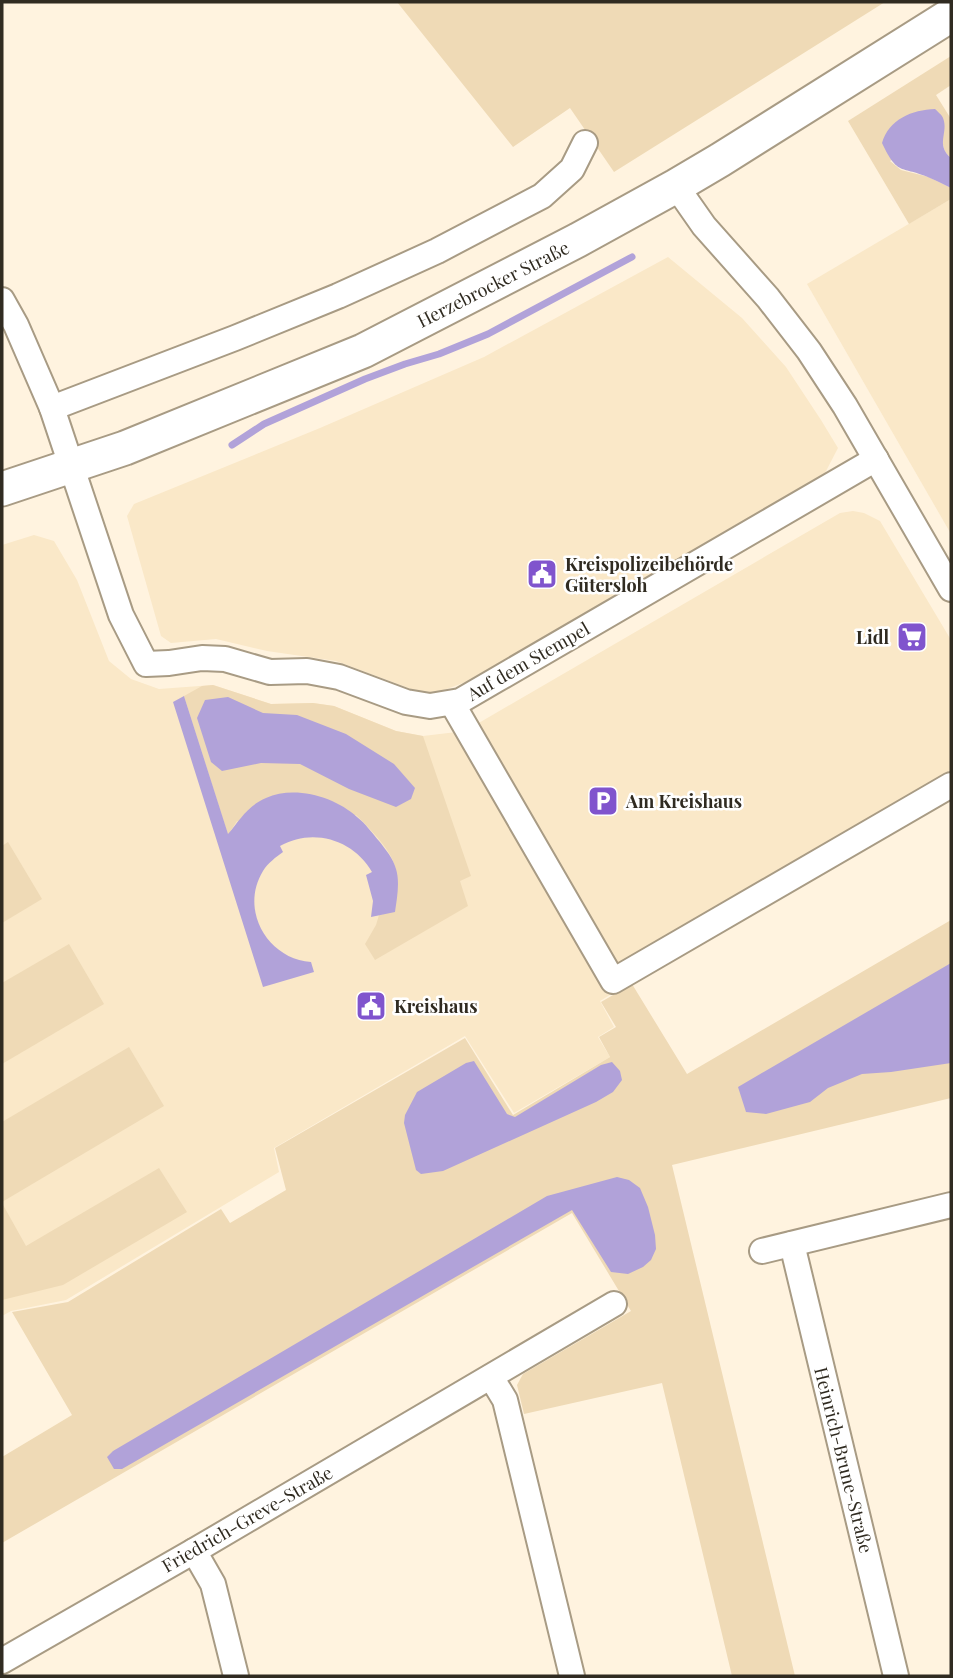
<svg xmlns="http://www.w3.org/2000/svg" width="953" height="1678" font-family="'Playfair Display',serif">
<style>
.built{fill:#fae8c8}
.green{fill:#efdab6}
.water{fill:#b1a2d9}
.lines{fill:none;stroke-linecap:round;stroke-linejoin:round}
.stream{stroke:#b1a2d9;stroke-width:7}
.street-casing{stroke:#a89b84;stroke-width:28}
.secondary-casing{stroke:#a89b84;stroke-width:37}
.street{stroke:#fff;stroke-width:24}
.secondary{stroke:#fff;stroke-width:33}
.labels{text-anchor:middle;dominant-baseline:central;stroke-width:5;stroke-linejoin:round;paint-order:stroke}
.street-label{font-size:18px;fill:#302b21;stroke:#fff}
.poi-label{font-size:18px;font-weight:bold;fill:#302b21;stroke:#fff;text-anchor:start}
</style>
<rect width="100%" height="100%" fill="#fff3df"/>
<!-- built -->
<g class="built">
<polygon points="951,199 951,534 807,284"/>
<polygon points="668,257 742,318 786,367 821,420 838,448 825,473 466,682 441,691 422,693 336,661 267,651 216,639 171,643 161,636 127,516 134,504 320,428 484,357"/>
<polygon points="853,511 864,513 880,521 951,640 951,770 602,974 613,993 600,1001 614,1027 598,1037 610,1057 514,1113 465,1036 274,1148 279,1172 66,1300 11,1311 2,1316 2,545 34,535 54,541 77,580 109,661 131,679 159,689 213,685 271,704 313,703 334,706 396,731 423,736 465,731 840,513"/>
</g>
<!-- green -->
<g class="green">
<polygon points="397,2 885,2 614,172 570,108 513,147"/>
<path d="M951 56V85L936 95 951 119V158C941 150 942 140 944 128L890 161 901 170 929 177 951 188V199L909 224 848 121Z"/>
<path d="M213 685 271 704 313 703 334 706 396 731 423 736 471 876 460 881 468 906 375 960 365 944 376 925 379 915 395 911C396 898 398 884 396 871 394 852 369 828 356 815L237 821 228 835 184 696 202 686Z"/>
<polygon points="8,842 42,899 2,923 2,846"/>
<polygon points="951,920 951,1098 672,1165 795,1676 732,1676 662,1383 524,1414 517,1385 523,1374 631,1311 572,1213 2,1543 2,1457 72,1415 12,1312 68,1302 221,1209 230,1223 286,1190 275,1148 465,1038 513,1115 610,1057 599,1037 616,1027 601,1002 632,984 687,1074"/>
<polygon points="69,944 104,1004 2,1064 2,983"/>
<polygon points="129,1047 164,1106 2,1202 2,1122"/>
<polygon points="159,1168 187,1212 63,1285 2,1300 2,1203 26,1246"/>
</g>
<!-- water -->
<g class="water">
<path d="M935 109C937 111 942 115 943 118 949 133 935 144 951 158V188C944 185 938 181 930 178 901 165 898 177 882 143 889 119 912 110 935 109Z"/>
<path d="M184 696 228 834C240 820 247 806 266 798 295 785 335 797 357 817 366 824 372 833 379 841 386 850 393 858 396 869 400 882 397 898 395 912L371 917 373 901 366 875 372 872C354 840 313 827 280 846L283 852C276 857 268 863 263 871 239 910 268 959 311 962L314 972 263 987 173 702Z"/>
<polygon points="228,697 263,713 297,715 346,734 394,764 415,788 411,799 396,807 349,789 300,764 261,763 222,771 211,762 197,718 205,700"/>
<polygon points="951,963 951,1063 891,1072 862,1074 828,1088 810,1102 766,1114 746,1112 738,1087"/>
<polygon points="474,1061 507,1114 515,1117 601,1065 612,1062 620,1071 622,1080 613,1092 596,1102 443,1171 421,1174 416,1170 404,1123 405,1115 417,1092 466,1063"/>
<polygon points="617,1177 629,1180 640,1188 648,1207 655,1235 656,1249 651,1260 643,1267 628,1274 611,1272 572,1210 122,1469 114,1469 107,1457 113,1451 547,1196"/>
</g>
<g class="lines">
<!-- stream -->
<polyline class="stream" points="232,445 264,424 365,379 405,364 439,354 488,334 632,257"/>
<!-- street casing -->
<g class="street-casing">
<g id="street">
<polyline points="676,186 704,226 768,298 809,351 845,406 951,589"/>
<polyline points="2,300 16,325 52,408 121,615 146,664 169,663 202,658 225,659 270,672 307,671 339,677 406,702 430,706 460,701 496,680 876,459"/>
<polyline points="52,408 235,338 338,296 437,251 542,196 572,169 585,143"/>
<polyline points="452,703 613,981 951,785"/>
<polyline points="792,1244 896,1676"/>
<polyline points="762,1251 951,1205"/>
<polyline points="491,1377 505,1400 572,1676"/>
<polyline points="194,1551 213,1584 236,1676"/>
<polyline points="2,1661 194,1551 614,1304"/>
</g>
</g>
<!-- secondary casing -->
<g class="secondary-casing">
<polyline id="secondary" points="2,489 125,448 363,351 578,240 676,186 720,160 951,15"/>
</g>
<!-- street -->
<use href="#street" class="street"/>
<!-- secondary -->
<use href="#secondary" class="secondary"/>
</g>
<!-- icons -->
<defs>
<g id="civic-square" transform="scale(1.575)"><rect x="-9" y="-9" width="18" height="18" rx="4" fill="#8054cd" stroke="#fff"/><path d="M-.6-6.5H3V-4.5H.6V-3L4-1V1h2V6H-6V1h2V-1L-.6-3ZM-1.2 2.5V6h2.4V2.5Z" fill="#fff"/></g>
<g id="supermarket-square" transform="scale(1.575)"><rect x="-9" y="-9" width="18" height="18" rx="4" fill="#8054cd" stroke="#fff"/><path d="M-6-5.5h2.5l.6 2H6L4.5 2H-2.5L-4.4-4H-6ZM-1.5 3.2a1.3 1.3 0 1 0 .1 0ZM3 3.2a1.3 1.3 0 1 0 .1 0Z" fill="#fff"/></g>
<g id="parking-square" transform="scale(1.575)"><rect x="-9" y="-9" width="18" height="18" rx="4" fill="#8054cd" stroke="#fff"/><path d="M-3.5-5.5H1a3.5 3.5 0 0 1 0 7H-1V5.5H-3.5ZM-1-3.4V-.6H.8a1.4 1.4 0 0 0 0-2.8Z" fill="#fff"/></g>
</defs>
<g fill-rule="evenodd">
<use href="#civic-square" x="542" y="574"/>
<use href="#supermarket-square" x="912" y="637"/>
<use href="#parking-square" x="603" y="801"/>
<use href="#civic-square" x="371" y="1006"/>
</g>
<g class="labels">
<!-- street labels -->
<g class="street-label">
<text transform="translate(493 284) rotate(-27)">Herzebrocker Straße</text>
<text transform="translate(528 661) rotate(-30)">Auf dem Stempel</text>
<text transform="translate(844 1460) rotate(76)">Heinrich-Brune-Straße</text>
<text transform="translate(247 1519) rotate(-30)">Friedrich-Greve-Straße</text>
</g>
<!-- poi labels -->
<g class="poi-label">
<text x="565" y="564">Kreispolizeibehörde<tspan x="565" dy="21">Gütersloh</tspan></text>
<text x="889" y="637" text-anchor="end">Lidl</text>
<text x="626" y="801">Am Kreishaus</text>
<text x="394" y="1006">Kreishaus</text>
</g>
</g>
<!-- border -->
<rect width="953" height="1678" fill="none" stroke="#302b21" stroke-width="7"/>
</svg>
